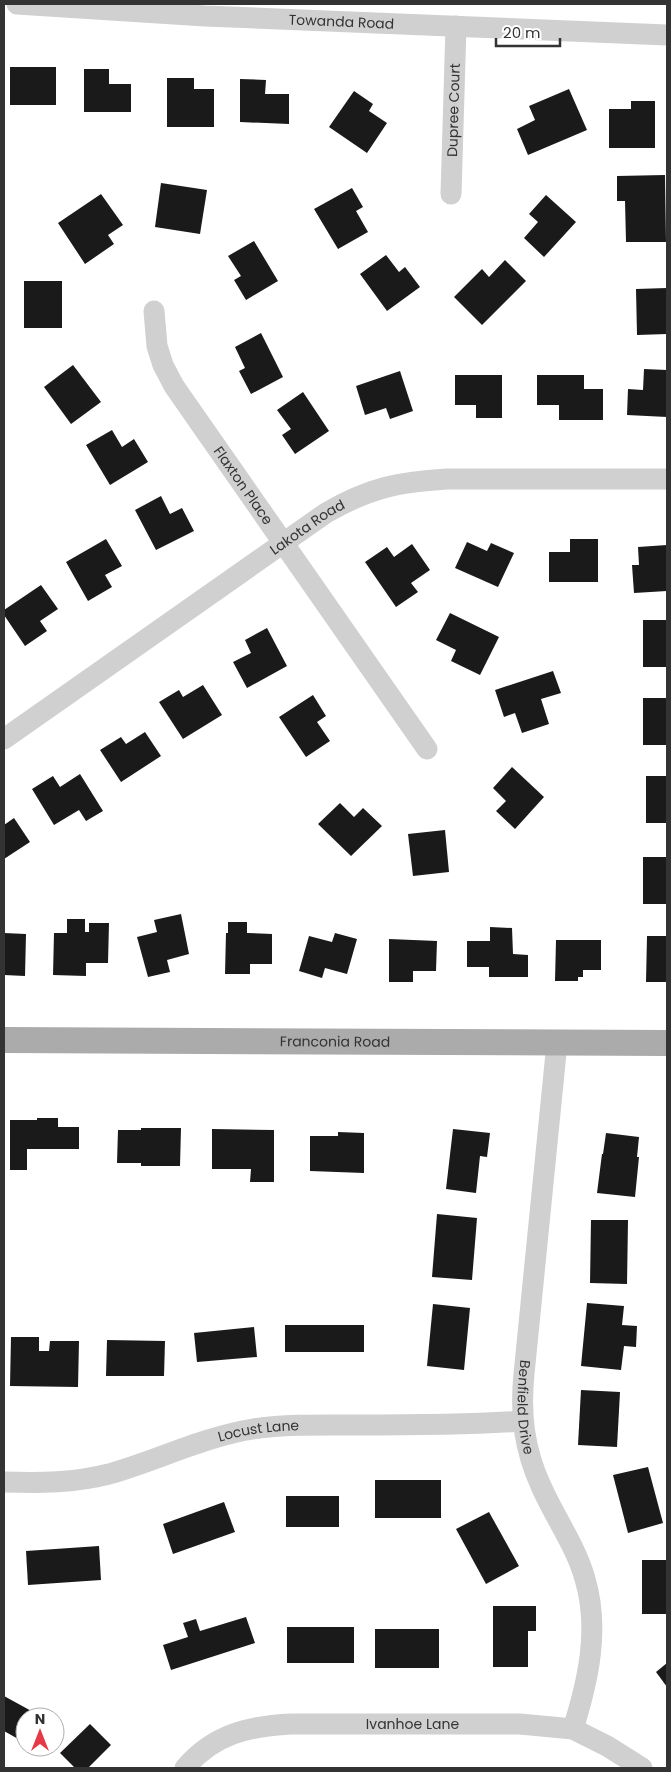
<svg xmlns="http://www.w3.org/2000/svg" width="671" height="1772" font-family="Poppins,sans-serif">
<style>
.building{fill:#1a1a1a}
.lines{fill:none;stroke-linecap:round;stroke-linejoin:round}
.minor{stroke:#d0d0d0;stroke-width:21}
.major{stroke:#ababab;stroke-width:26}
.labels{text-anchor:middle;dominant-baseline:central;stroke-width:5;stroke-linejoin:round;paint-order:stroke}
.street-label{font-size:14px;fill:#333;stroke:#fff}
</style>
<rect width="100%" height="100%" fill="#fff"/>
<!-- building -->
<g class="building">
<rect x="10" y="67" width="46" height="38"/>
<polygon points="84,69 109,69 109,84 131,84 131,112 84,112"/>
<polygon points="167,78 194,78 194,89 214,89 214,127 167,127"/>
<polygon points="240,79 266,80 265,94 289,94 289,124 240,122"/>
<polygon points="569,89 587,130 528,155 517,129 535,120 529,106"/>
<polygon points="354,91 373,104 369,111 387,123 367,153 329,127"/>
<polygon points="631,101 655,101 655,148 609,148 609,109 631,109"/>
<polygon points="665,175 666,242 626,242 625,201 617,201 617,176"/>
<polygon points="161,183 207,190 200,234 155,227"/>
<polygon points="352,188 363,207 356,211 368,232 338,249 314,209"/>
<polygon points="101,194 123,225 108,235 114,244 85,264 58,223"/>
<polygon points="546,195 576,222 544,257 524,238 538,222 529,214"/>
<polygon points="254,241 278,281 246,300 234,280 241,276 228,256"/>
<polygon points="386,255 399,272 405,267 420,287 387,311 360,274"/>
<polygon points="505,260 526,281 482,325 454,297 482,269 489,277"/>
<rect x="24" y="281" width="38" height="47"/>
<polygon points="667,288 667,334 637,335 636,289"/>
<polygon points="261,333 283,377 251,394 239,371 245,368 235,347"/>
<polygon points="73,365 101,402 71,424 44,387"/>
<polygon points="644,369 667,370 667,417 627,415 628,389 643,390"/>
<polygon points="400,371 413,411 390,419 386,408 365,415 356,386"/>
<polygon points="455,375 502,375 502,418 476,418 476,405 455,405"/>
<polygon points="537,375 584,375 584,389 603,389 603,420 559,420 559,405 537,405"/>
<polygon points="303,392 329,431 295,454 282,435 291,429 277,410"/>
<polygon points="112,430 122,447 134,439 148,462 110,485 86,445"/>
<polygon points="161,496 170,514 182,508 194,531 156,550 135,510"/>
<polygon points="106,539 122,566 105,575 112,587 88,601 66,562"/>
<polygon points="570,539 598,539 598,582 549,582 549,552 570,552"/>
<polygon points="467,542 487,551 491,543 514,553 498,587 455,568"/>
<polygon points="412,544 430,570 411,583 418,592 396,607 365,562 387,547 394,557"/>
<polygon points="667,545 667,591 634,593 632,565 639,565 638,547"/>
<polygon points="41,585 58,609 40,621 47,631 25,646 4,615 4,610"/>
<polygon points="450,613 499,637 480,675 451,661 456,650 436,640"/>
<rect x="643" y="620" width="24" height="47"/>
<polygon points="267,628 287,666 247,688 233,662 251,653 245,640"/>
<polygon points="553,671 561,693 541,699 549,724 522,733 515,713 504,717 495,690"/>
<polygon points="203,685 222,715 183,739 159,702 179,690 183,697"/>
<polygon points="313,695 326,716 317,722 330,741 306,757 279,717"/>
<rect x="643" y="698" width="24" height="47"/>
<polygon points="145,732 161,756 121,782 100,750 121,737 126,744"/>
<polygon points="512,767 544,797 515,829 496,811 506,801 493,788"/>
<polygon points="80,774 103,811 86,821 79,810 54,825 32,789 53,776 60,787"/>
<rect x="646" y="776" width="21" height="47"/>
<polygon points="340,803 354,817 363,808 382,826 351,856 318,824"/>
<polygon points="14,818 30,842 4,859 4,825"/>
<polygon points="445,830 449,872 413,876 408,834"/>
<rect x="643" y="857" width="24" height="47"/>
<polygon points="181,914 189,954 167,960 170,972 148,977 137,937 157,932 154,920"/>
<polygon points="67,919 85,919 85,932 89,932 89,923 109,923 108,963 86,963 86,976 53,975 54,933 67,933"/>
<polygon points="228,922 247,922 247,933 272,934 272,964 250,964 250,974 225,974 226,933 228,933"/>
<polygon points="490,927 512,928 513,954 528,955 528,977 489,977 489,967 467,967 467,941 490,941"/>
<polygon points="4,933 26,934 25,976 4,975"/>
<polygon points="335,933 357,939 347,974 325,968 322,978 299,971 309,936 332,942"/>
<polygon points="647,936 667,936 667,982 646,982"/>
<polygon points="389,939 437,941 436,971 413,971 413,982 389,982"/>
<polygon points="556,940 601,940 601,970 583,970 583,977 578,977 578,981 555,981"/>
<polygon points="37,1118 58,1118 58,1127 79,1127 79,1149 27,1149 27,1170 10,1170 10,1120 37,1120"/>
<polygon points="141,1128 181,1128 180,1166 141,1166 141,1163 117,1163 118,1130 141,1130"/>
<polygon points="212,1129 274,1130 274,1182 250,1182 251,1169 212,1169"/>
<polygon points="453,1129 490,1133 487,1157 480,1156 476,1193 446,1189"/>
<polygon points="338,1132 364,1133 364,1173 310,1171 310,1136 338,1136"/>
<polygon points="606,1133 639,1137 637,1157 639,1157 635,1197 597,1193 602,1154 603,1154"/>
<polygon points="437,1214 477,1218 472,1280 432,1277"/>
<polygon points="591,1220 628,1220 627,1284 590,1283"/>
<polygon points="587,1303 624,1306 622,1325 637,1326 636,1347 624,1346 621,1370 581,1366"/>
<polygon points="433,1304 470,1308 464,1370 427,1366"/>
<rect x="285" y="1325" width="79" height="27"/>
<polygon points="254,1327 257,1357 197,1362 194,1333"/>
<polygon points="11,1337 39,1337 39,1351 49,1351 50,1341 79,1341 78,1387 10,1386"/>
<polygon points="107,1340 165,1341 164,1376 106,1376"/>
<polygon points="581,1390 620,1392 617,1447 578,1445"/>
<polygon points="648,1467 663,1523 628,1533 613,1475"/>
<rect x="375" y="1480" width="66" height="38"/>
<rect x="286" y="1496" width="53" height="31"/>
<polygon points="224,1502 235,1532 173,1554 163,1524"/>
<polygon points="489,1512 519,1566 486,1584 456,1529"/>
<polygon points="99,1546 101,1580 28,1585 26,1551"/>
<rect x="642" y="1560" width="25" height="54"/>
<polygon points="493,1606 536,1606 536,1631 528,1631 528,1667 493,1667"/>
<polygon points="246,1617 255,1643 171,1670 163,1645 188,1637 183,1623 196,1619 200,1631"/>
<rect x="287" y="1627" width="67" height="36"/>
<rect x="375" y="1629" width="64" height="39"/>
<polygon points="667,1663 667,1687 656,1672"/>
<polygon points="4,1696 35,1713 33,1717 25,1717 25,1731 20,1740 4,1731"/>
<polygon points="90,1724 111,1745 88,1768 75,1768 60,1753"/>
</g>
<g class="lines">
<!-- minor -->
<g class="minor">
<path id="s1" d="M17 4 205 16 667 35"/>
<path id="s2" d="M451 194 456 26"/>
<path id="s3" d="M154 311 157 346 163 365 174 386 427 749"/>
<path id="s4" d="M4 739 326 513C369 488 398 482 447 479H667"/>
<path id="s5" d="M557 1043 524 1374C520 1414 524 1449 541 1486 555 1518 576 1546 585 1579 600 1629 588 1681 573 1729"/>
<path id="s6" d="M4 1482C40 1483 74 1483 109 1474 158 1460 203 1437 253 1429 287 1424 322 1425 356 1425 411 1425 467 1425 522 1421"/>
<path id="s7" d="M185 1768C214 1734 249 1726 291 1724H520L573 1729 607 1746 642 1768"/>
</g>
<!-- major -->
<path class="major" id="s8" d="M4 1040 667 1043"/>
</g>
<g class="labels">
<!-- street labels -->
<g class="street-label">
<text stroke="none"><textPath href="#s1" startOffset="325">Towanda Road</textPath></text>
<text stroke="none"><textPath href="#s2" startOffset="84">Dupree Court</textPath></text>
<text stroke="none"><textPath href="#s3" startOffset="200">Flaxton Place</textPath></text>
<text stroke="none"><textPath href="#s4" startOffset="370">Lakota Road</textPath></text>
<text stroke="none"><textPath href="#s8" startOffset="331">Franconia Road</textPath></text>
<text stroke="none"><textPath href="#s5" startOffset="366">Benfield Drive</textPath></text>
<text stroke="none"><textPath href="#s6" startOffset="262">Locust Lane</textPath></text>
<text stroke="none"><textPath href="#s7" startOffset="240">Ivanhoe Lane</textPath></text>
</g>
</g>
<!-- border -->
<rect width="671" height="1772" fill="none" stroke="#333333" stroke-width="10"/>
<!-- north arrow -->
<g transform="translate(40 1732)"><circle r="24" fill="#ffffff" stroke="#adadad"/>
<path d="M0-4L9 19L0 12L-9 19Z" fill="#e63946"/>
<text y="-8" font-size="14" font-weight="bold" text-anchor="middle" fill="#333333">N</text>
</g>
<!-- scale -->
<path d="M496 38v8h64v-8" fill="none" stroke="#333333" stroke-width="2.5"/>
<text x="503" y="38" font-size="15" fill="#333333" stroke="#ffffff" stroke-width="4" paint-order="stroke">20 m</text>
</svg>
